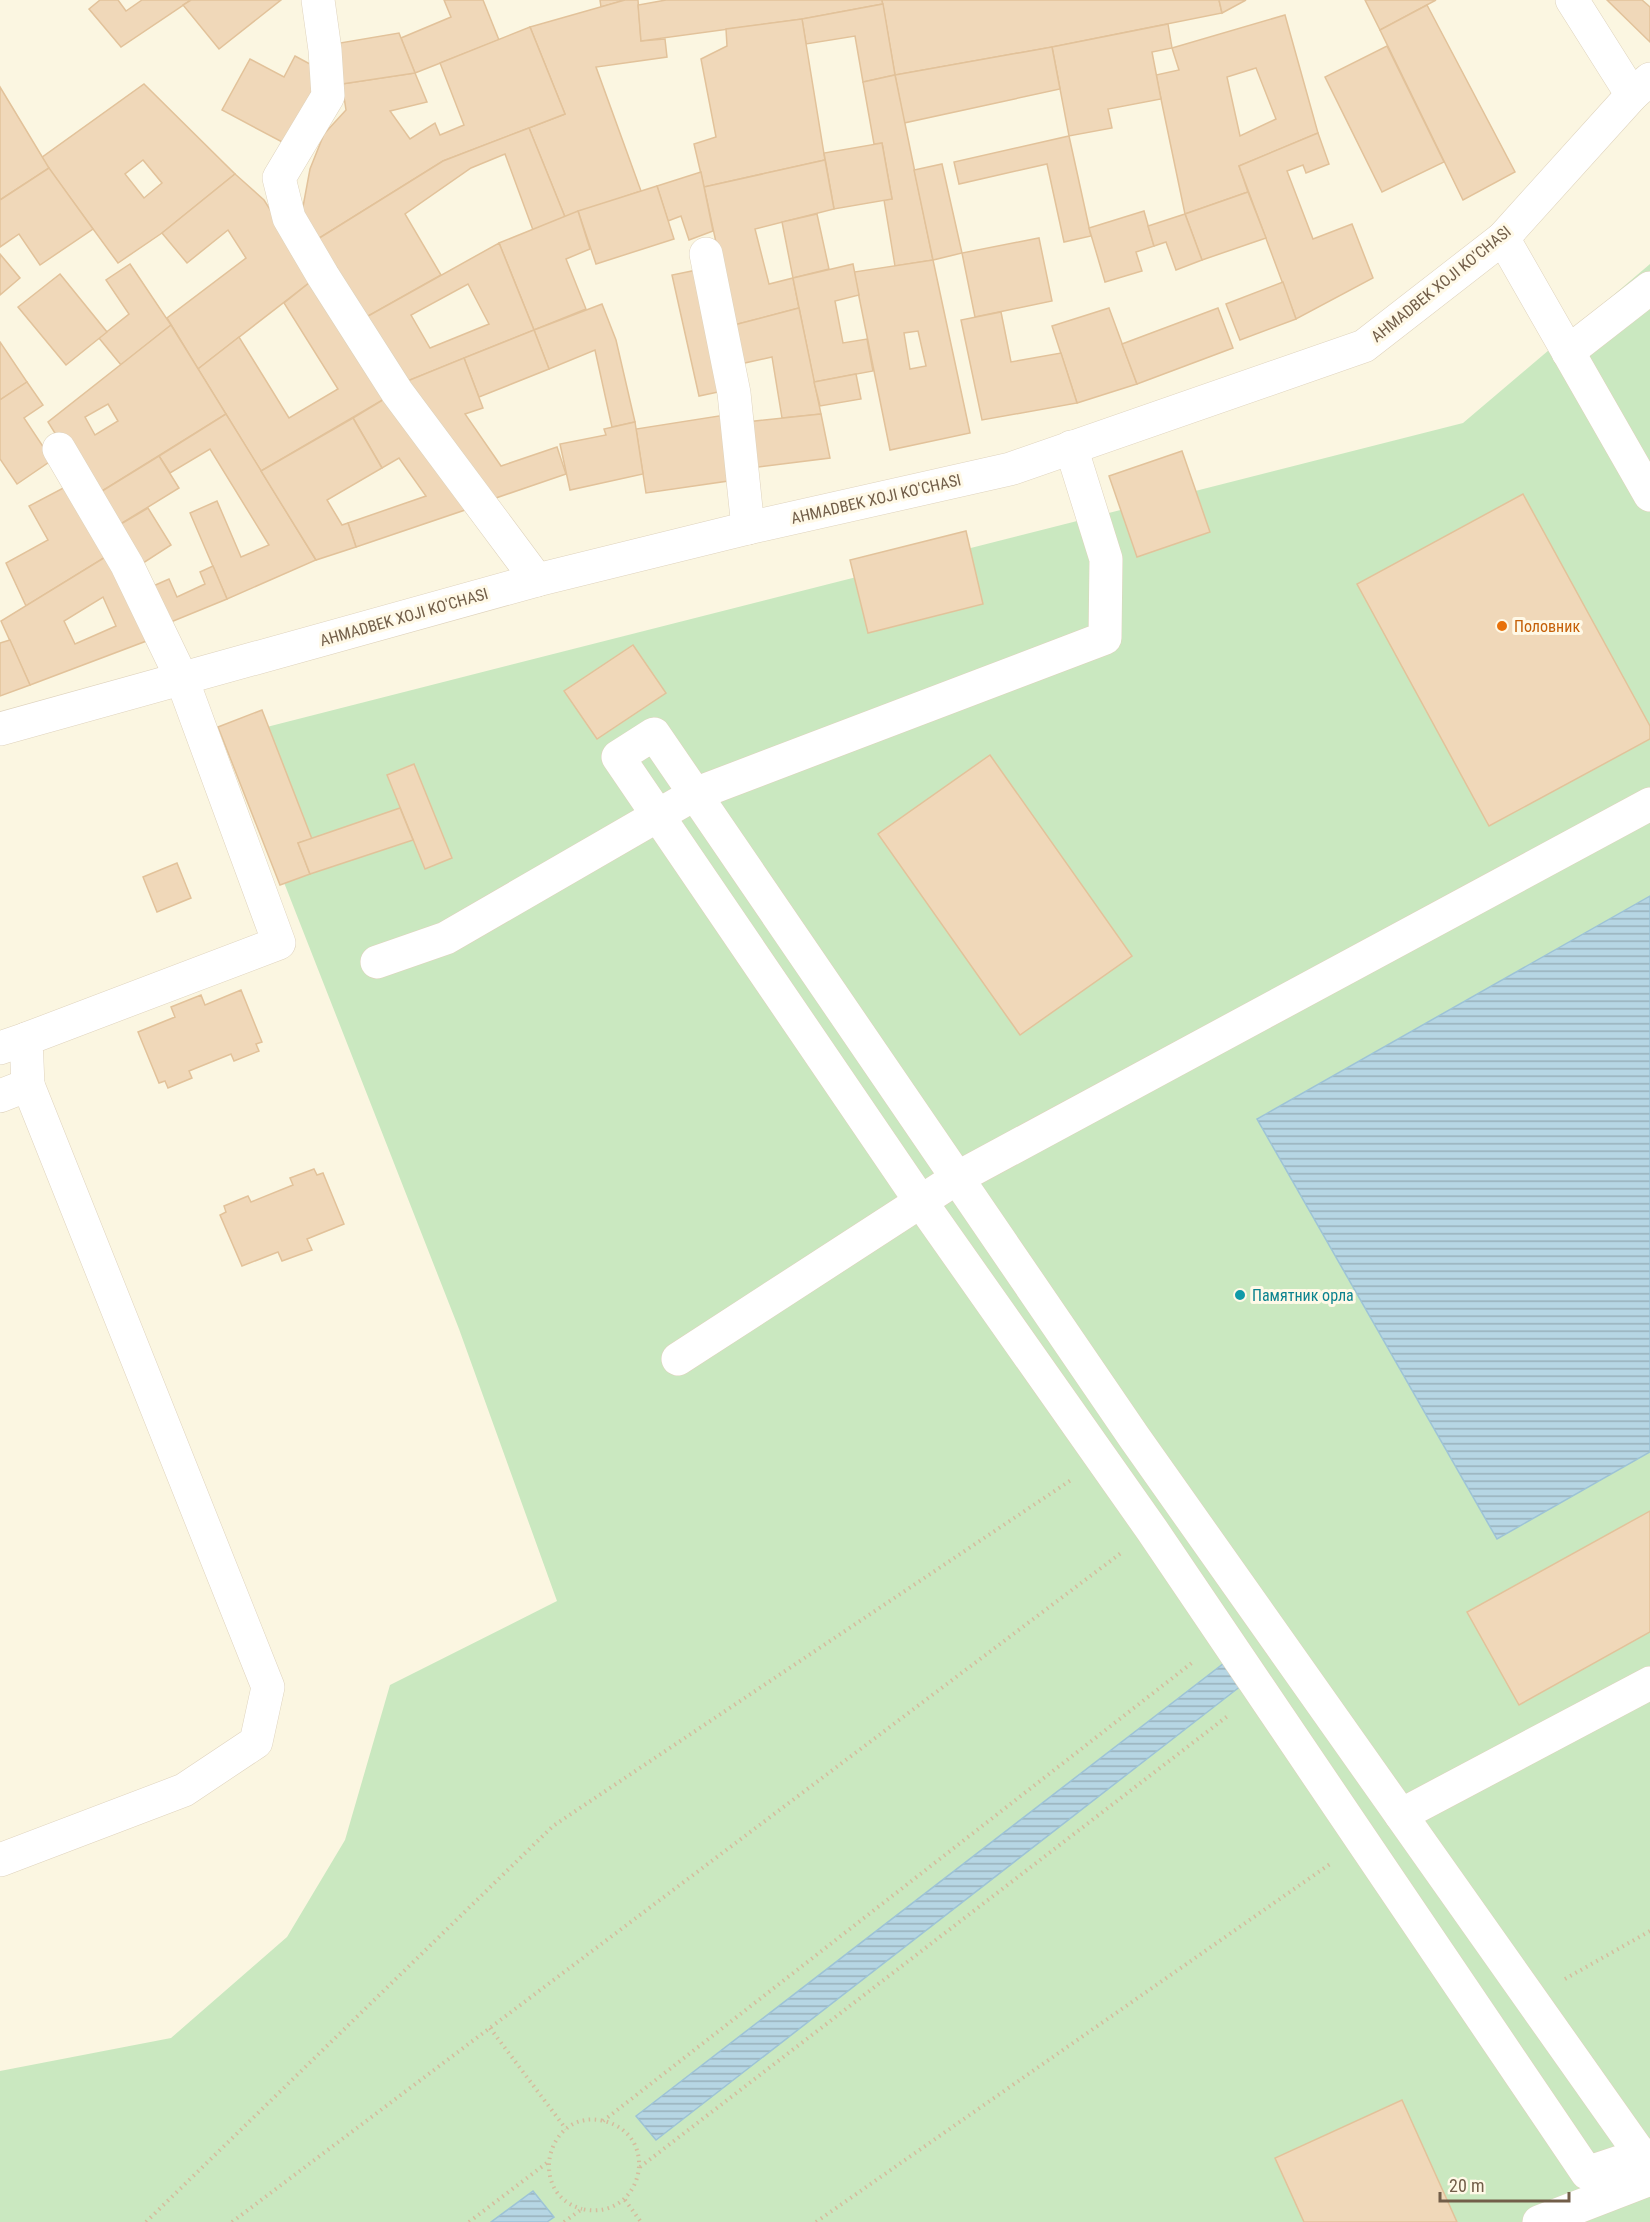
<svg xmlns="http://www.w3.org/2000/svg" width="1650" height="2222" font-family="'Roboto Condensed',sans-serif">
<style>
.green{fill:#cae8c0}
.water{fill:url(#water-rules);stroke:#9dc3d6;stroke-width:1.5}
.building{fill:#f0d8b9;stroke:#e2c29a;stroke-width:1.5;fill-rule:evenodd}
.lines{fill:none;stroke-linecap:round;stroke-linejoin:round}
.minor-casing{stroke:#dfd3bd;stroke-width:34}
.path{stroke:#d5bc9d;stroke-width:4;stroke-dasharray:1.5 4.5;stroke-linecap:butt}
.minor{stroke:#fff;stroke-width:33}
.food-dot{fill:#e8710a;stroke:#fff9e7;stroke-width:2}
.culture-dot{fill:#0f9aa8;stroke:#fff9e7;stroke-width:2}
.labels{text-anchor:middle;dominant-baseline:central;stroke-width:6;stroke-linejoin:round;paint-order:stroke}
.street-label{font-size:16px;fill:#725e49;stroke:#fff9e7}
.food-label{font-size:16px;fill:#c56008;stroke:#fff9e7;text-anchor:start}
.culture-label{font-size:16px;fill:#0d838f;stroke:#fff9e7;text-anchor:start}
</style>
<defs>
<pattern id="water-rules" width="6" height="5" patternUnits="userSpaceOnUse" patternTransform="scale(1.5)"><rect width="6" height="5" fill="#b6d6e4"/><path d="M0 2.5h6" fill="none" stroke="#98b1bb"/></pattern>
</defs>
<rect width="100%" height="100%" fill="#fbf6e1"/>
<!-- green -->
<polygon class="green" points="1650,264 1650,2222 0,2222 0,2071 171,2038 287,1937 345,1840 390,1685 557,1601 459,1329 227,737 1463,423"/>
<!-- water -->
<g class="water">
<polygon points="1650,896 1650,1452 1497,1539 1257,1119"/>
<polygon points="1228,1660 1246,1682 656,2140 636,2116"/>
<polygon points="533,2191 554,2217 547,2222 491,2222"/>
</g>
<!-- building -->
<g class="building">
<polygon points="100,0 118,0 126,11 142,0 191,0 121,47 89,9"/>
<polygon points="191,0 281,0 219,49 183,5"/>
<polygon points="444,0 483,0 499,40 415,73 401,38 451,17"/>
<polygon points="600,0 625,0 601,7"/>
<polygon points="625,0 638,0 641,41 665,39 667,57 596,67 641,191 565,217 529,128 565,114 530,27"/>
<polygon points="666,0 882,0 883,4 802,19 641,41 638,5"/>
<polygon points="882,0 1219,0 1222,13 1052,47 895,75"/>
<polygon points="1219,0 1246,0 1222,13"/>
<polygon points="1365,0 1436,0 1380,30"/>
<polygon points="1607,0 1642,0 1650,7 1650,42"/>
<polygon points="883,4 895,75 863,82 855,36 806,44 802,19"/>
<polygon points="1427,5 1515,172 1463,200 1380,30"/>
<path d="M1285 15 1318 133 1239 166 1248 192 1185 214 1156 75 1179 70 1172 48ZM1256 68 1276 119 1240 136 1227 77Z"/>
<polygon points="802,19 825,160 704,187 694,144 716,137 701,59 727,46 726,29"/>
<polygon points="1168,24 1172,48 1152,52 1161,99 1108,109 1112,128 1069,136 1052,47"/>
<polygon points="530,27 565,114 443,161 313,242 302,212 310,169 324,134 346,110 342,84 415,73 427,102 390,111 410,139 435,123 440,135 464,125 440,63"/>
<polygon points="399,33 415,73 342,84 334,44"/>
<polygon points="1387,46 1444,162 1382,192 1325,77"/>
<polygon points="1052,47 1060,89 904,123 895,75"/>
<polygon points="295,56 323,71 284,143 222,110 250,59 284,77"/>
<polygon points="895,75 933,260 895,266 884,200 892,199 882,143 874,144 863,82"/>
<path d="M144 84 235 174 162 233 118 263 41 158ZM143 160 162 183 144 198 125 174Z"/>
<polygon points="0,87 49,168 0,200"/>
<polygon points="529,128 565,217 533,230 505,154 471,168 405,214 441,275 361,320 313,242 443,161"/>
<polygon points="1318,133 1329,164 1306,173 1303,165 1287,171 1313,239 1352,224 1373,278 1296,319 1239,166"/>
<polygon points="1069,136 1091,236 1064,242 1047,164 959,184 954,162"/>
<polygon points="882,143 892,199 834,209 824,153"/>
<polygon points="825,160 834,209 755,229 769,284 793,278 799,308 734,325 704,187"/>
<polygon points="942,164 962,253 933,260 914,170"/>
<polygon points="49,168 93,229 40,265 19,234 0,247 0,200"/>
<polygon points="701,172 713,231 689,240 681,216 668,221 657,186"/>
<polygon points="235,174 264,200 314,279 198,369 167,318 246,258 228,230 187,263 162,233"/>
<polygon points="657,186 674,239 596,264 578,211"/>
<polygon points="1248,192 1266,238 1202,260 1185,214"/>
<polygon points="578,211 590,249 566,259 586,309 534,330 499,243"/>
<polygon points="1144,211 1154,246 1136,252 1142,271 1105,282 1089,228"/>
<polygon points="817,214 829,269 793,278 782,222"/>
<polygon points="1185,214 1202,260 1176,270 1166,242 1154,246 1148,226"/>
<polygon points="1039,238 1052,301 975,317 962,253"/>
<path d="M499 243 534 330 405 382 361 320ZM468 284 489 324 430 348 411 315Z"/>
<polygon points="0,254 20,278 0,295"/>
<path d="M933 260 970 433 890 450 854 272ZM918 331 926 366 910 369 904 333Z"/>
<polygon points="130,264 171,325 121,365 99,338 129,314 106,280"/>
<polygon points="853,264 859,295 835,301 843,343 867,339 873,371 814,382 793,278"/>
<polygon points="697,270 723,391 699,396 672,275"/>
<polygon points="60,274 107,332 66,365 18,307"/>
<polygon points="314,279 386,398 261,471 198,369 239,337 289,418 338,389 284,303"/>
<polygon points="1283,282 1296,319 1240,340 1226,304"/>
<polygon points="602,304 616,340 635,422 612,427 595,350 549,369 534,330"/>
<polygon points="799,308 821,414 782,418 772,357 740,364 734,325"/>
<polygon points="1109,308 1137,384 1077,403 1052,326"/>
<polygon points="1218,308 1233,348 1137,384 1122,344"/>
<polygon points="1001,312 1011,362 1061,353 1077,403 982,420 961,320"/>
<path d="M171 325 226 414 94 496 48 422ZM108 404 118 421 95 435 85 417Z"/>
<polygon points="534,330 549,369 479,397 464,358"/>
<polygon points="0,342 27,382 0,400"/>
<polygon points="464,358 483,408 465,414 501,466 557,447 566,474 490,500 405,382"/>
<polygon points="856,374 861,399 820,406 814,382"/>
<polygon points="27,382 43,405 24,418 52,460 17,484 0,459 0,400"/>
<polygon points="386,398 465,510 356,547 348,523 426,496 399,458 382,468 353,418"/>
<polygon points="226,414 316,560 227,599 190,513 217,501 241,557 269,545 210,449 170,473 159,456"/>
<polygon points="821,414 830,458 751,468 746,422"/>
<polygon points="725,415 735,480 646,493 636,429"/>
<polygon points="353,418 382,468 327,500 342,525 348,523 356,547 316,560 261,471"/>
<polygon points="635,422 643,474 570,490 560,444 606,435 604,429"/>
<polygon points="1182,451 1210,532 1137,557 1109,476"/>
<polygon points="159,456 179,488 114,528 94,496"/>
<polygon points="69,485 107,556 26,606 6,563 48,540 29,506"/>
<polygon points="1523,494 1650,726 1650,739 1489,826 1357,584"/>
<polygon points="148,508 171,545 137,567 114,528"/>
<polygon points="966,531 983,604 868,633 850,560"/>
<path d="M107 556 157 637 30 685 1 621ZM103 597 116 626 75 644 64 621Z"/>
<polygon points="213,566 227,599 166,624 151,587 169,579 177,597 205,584 200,572"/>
<polygon points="10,640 30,685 0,696 0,643"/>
<polygon points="633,645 666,693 597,739 564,691"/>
<polygon points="262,710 312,839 298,843 310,874 280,885 218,727"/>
<polygon points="990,755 1132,956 1020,1035 878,834"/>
<polygon points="414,764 452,858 425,869 387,775"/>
<polygon points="400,808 413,840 310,874 298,843"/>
<polygon points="177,863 191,898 157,912 143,877"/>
<polygon points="241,990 262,1042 256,1044 259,1051 234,1061 231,1054 189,1071 192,1078 168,1088 165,1081 159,1083 138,1032 175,1017 171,1007 201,995 205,1005"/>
<polygon points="314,1169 317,1175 323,1173 344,1224 307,1239 312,1250 282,1261 278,1252 242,1266 220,1215 226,1212 224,1206 248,1196 251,1202 293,1185 290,1178"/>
<polygon points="1650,1511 1650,1632 1519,1705 1467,1612"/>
<polygon points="1402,2100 1457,2222 1304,2222 1275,2158"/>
</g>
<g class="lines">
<!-- minor casing -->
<g class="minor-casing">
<g id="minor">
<polyline points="318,0 325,50 328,96 279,178 289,218 323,276 397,392 537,580"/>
<polyline points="1572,0 1632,95"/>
<polyline points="1503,238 1650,495"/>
<polyline points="706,254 734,393 748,528"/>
<polyline points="1568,352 1650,288"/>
<polyline points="0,729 537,580 748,528 1010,469 1364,346 1503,238 1632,95 1650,79"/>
<polyline points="377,962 446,938 695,794 1105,638 1106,559 1071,447"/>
<polyline points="0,1048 26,1039"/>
<polyline points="28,1085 26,1039 279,943 182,679 127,565 59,449"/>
<polyline points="0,1096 28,1085 268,1687 256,1742 184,1790 0,1860"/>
<polyline points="678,1359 957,1178 1650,804"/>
<polyline points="1401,1815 1650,1683"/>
<polyline points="1641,2155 1587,2173 1152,1530 921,1202 618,757 654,734 1134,1437 1641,2155 1650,2155"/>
<polyline points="1539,2222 1650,2179"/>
</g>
</g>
<!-- path -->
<g class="path">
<polyline points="1565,1979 1650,1931"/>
<polyline points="490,2028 566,2129"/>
<polyline points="603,2121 1193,1662"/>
<polyline points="640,2167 1229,1715"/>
<polyline points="625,2200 641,2222"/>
<polyline points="146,2222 553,1826 1071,1480"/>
<polyline points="232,2222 1121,1553"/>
<polyline points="469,2222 548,2162"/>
<path d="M564 2222 582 2209C642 2222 663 2136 604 2121 548 2107 525 2193 582 2209"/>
<polyline points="816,2222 1330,1864"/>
</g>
<!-- minor -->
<use href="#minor" class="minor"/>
</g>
<!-- markers -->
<circle class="food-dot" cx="1502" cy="626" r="6"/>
<circle class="culture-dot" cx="1240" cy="1295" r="6"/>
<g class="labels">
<!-- street labels -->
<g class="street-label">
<text transform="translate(1441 284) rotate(-39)">AHMADBEK XOJI KO'CHASI</text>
<text transform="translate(876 499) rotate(-13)">AHMADBEK XOJI KO'CHASI</text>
<text transform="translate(404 617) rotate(-16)">AHMADBEK XOJI KO'CHASI</text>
</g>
<!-- food labels -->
<g class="food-label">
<text x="1514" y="626">Половник</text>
</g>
<!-- culture labels -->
<g class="culture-label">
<text x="1252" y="1295">Памятник орла</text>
</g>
</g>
<!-- scale -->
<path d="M1440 2192v9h129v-9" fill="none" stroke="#725e49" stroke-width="3"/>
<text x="1449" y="2192" font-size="18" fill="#725e49" stroke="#fff9e7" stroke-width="4.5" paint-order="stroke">20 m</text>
</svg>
